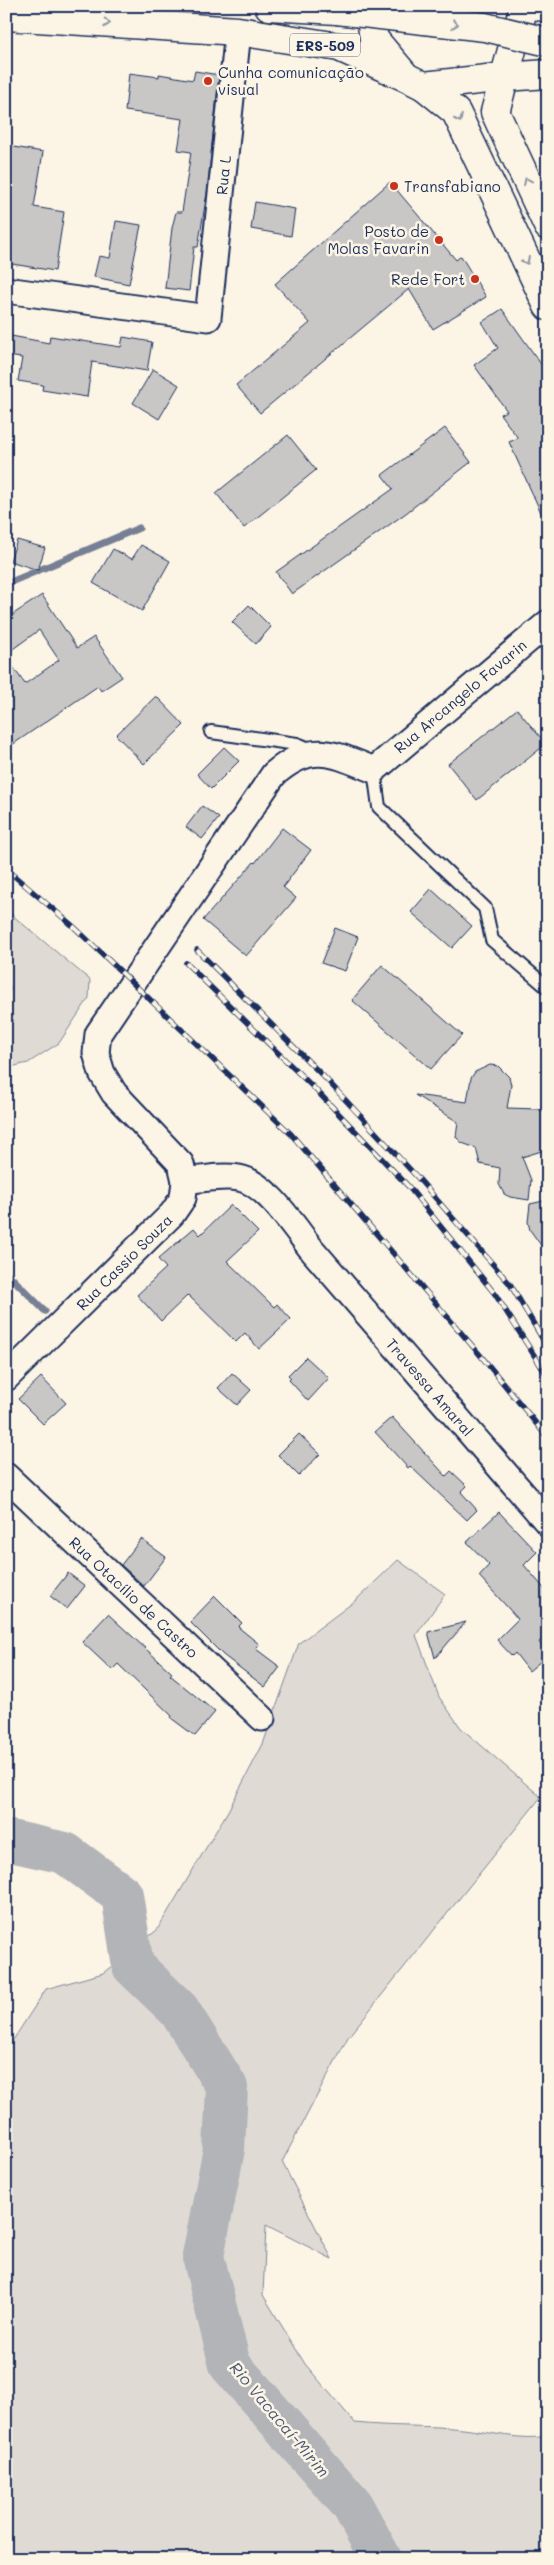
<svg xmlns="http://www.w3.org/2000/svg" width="554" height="2565" font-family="Mali,sans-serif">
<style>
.green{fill:#dfdbd4;stroke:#7d8599}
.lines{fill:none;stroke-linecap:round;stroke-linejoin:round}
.stream{stroke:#767f94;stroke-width:7}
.river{stroke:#b2b4b8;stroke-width:42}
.building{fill:#c8c7c6;stroke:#1b2f5e}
.service-casing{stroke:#1b2f5e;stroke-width:16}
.minor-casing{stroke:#1b2f5e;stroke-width:29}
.tertiary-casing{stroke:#1b2f5e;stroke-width:31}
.trunk-casing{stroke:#1b2f5e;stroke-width:31}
.service{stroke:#fcf5e5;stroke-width:12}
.minor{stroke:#fcf5e5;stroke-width:25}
.tertiary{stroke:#fcf5e5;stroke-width:28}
.trunk{stroke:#fcf5e5;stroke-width:28}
.rail-casing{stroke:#1b2f5e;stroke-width:5.5}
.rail{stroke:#fcf5e5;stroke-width:4;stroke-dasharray:11;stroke-linecap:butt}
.trunk-bridge-casing{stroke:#1b2f5e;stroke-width:31;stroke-linecap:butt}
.trunk-bridge{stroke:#fcf5e5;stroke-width:28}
.oneway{stroke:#8c92a2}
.poi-dot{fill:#c8321e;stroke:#fcf5e5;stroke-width:2}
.labels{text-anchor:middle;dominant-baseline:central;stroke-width:5;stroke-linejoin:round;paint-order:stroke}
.shield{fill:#fcf5e5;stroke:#5e6a86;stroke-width:1}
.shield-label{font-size:14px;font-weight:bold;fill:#1b2f5e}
.poi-label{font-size:15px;fill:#1b2f5e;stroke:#fcf5e5;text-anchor:start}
.street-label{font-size:15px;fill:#1b2f5e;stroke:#fcf5e5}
.water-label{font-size:16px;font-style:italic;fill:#485779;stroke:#fcf5e5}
</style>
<rect width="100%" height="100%" fill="#fcf5e5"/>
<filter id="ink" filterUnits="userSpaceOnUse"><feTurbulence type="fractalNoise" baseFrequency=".02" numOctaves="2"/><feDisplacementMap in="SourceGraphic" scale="10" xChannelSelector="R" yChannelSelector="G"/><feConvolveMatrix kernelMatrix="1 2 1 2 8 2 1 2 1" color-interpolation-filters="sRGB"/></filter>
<g filter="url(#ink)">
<!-- green -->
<g class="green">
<polygon points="6,910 90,980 89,998 59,1043 28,1063 6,1068 6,1006 11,987 6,982"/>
<path d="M398 1560 445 1594 416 1635 439 1697 461 1728 541 1797 348 2037 282 2162 332 2259 266 2225 263 2295 305 2364 355 2423C391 2427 427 2425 463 2429 491 2432 520 2441 548 2436V2559H6V2051L46 1989 103 1973 157 1930 228 1811 263 1744 299 1643 355 1601Z"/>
</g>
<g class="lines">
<!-- stream -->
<g class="stream">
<polyline points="6,584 139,528"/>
<polyline points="6,1272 45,1311"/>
</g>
<!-- river -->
<polyline class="river" points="6,1840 65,1853 122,1895 133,1966 179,2010 227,2087 224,2149 203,2256 230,2365 352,2505 381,2559"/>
</g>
<!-- building -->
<g class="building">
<polygon points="195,71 219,75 207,193 198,247 194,247 189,291 165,288 172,228 176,212 182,212 191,152 178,150 183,119 125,111 129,73 159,77 159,74 193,80"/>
<polygon points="8,146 43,152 34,207 64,212 55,271 6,263"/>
<polygon points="390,182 456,260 461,256 486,297 433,329 409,289 260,413 236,385 310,323 275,284"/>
<polygon points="255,202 295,209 291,236 251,229"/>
<polygon points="116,221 141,225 129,284 94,277 99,256 110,258"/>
<polygon points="502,309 548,374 548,528 509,442 518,438 500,414 507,411 474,365 498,348 482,322"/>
<polygon points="6,335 49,343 50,336 121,347 123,337 152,342 147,371 92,362 87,397 42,390 43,385 18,381 22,358 6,356"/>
<polygon points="153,369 179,385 159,419 133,403"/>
<polygon points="445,428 471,462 406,513 292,594 276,572 393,489 382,475"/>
<polygon points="288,435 316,470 244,528 216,493"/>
<polygon points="17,540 45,548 38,570 10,561"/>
<polygon points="141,545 170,561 142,611 93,583 113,549 132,559"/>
<polygon points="42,595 77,648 94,637 122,677 101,691 98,686 6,749 6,657 25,684 59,660 39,630 6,654 6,619"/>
<polygon points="249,605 271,627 256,644 232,622"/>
<polygon points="156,696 184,725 144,764 116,735"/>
<polygon points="517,709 546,744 477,800 448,764"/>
<polygon points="224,747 239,761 211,789 197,774"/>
<polygon points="202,806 219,818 202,839 186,827"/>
<polygon points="282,828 311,850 283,887 296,898 246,956 203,920 254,862 255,863"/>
<polygon points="431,889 472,926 452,948 411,912"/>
<polygon points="335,928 358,937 345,971 321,963"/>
<polygon points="382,965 462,1035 431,1069 352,1000"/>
<polygon points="490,1065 498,1066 509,1077 511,1085 507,1108 538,1109 548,1114 548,1149 522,1157 531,1180 529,1200 510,1197 504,1194 499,1184 500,1168 480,1164 476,1148 462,1143 456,1137 458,1122 415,1095 467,1102 471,1078 475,1072"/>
<polygon points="548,1200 548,1255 530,1230 528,1222 530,1204"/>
<polygon points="231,1205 258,1232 227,1261 274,1307 277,1304 291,1319 259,1349 245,1333 236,1342 188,1295 161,1321 137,1295 166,1268 158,1259 194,1228 200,1235"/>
<polygon points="306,1357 329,1378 308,1401 289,1380 291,1378 288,1375"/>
<polygon points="232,1373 251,1390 237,1405 218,1388"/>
<polygon points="41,1377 66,1403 43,1424 18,1399"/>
<polygon points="392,1417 446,1476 451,1471 467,1486 461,1492 477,1510 467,1520 410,1466 408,1468 375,1432"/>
<polygon points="299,1434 320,1454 299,1476 278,1455"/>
<polygon points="499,1512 537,1552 524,1565 548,1593 548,1635 539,1642 548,1655 529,1671 515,1653 512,1656 497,1640 518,1619 479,1576 489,1565 467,1542"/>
<polygon points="141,1539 166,1557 144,1586 121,1565"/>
<polygon points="68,1573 85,1586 67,1609 50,1596"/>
<polygon points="215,1596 242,1623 238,1627 259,1644 256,1649 280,1667 265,1687 223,1655 190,1622"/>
<polygon points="108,1614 172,1673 170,1675 215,1712 195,1736 171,1718 172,1716 118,1664 112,1670 82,1642"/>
<polygon points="466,1622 435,1658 428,1632"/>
</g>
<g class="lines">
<!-- service casing -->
<g class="service-casing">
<g id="service">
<polyline points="211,732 297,744 312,750"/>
<polyline points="374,770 379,807 485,908 492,940 548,988"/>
</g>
</g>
<!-- minor casing -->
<g class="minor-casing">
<g id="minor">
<polyline points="6,290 208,318 238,31"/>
<path d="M185 1181C202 1179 223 1175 239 1178 267 1183 296 1230 313 1251L548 1523"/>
<path d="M6 1378 172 1214 183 1198 185 1181 181 1164 114 1093 102 1073 96 1053 98 1034 274 774C312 741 332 753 374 770L548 623"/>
<polyline points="6,1476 262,1718"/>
</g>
</g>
<!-- tertiary casing -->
<g class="tertiary-casing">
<g id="tertiary">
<polyline points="369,6 374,39 406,77 424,86 505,77"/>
<polyline points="524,6 495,112 548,226"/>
<polyline points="424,86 456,112 548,306"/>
</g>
</g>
<!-- trunk casing -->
<g class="trunk-casing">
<g id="trunk">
<polyline points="269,6 337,10"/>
<polyline points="539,6 548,8"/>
<polyline points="6,16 238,31 339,47 406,77"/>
<polyline points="505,77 548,74"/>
</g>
</g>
<!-- service -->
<use href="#service" class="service"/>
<!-- minor -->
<use href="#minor" class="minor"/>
<!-- tertiary -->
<use href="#tertiary" class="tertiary"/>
<!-- trunk -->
<use href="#trunk" class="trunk"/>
<!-- rail casing -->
<g class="rail-casing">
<g id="rail">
<polyline points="6,869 73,926 291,1134 481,1356 548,1438"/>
<polyline points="197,950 326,1079 418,1178 510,1284 548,1348"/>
<polyline points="186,963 315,1089 408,1186 495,1294 548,1377"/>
</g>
</g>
<!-- rail -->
<use href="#rail" class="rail"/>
<!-- trunk-bridge casing -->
<g class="trunk-bridge-casing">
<polyline id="trunk-bridge" points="337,10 485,27 548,42"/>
</g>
<!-- trunk-bridge -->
<use href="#trunk-bridge" class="trunk-bridge"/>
</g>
<!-- one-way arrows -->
<defs><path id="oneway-chevron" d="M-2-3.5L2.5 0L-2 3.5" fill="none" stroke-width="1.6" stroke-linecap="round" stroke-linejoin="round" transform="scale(1.25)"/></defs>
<g class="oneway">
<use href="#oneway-chevron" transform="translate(107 23) rotate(4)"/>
<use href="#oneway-chevron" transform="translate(455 24) rotate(7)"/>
<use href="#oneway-chevron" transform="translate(459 119) rotate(63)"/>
<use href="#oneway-chevron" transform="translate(527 181) rotate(-115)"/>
<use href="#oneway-chevron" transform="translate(526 261) rotate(65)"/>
</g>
</g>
<!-- markers -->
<g class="poi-dot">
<circle cx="208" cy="81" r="5"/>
<circle cx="394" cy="186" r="5"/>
<circle cx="439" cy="240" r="5"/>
<circle cx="475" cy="279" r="5"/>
</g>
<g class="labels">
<!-- shield labels -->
<rect class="shield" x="290" y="33.5" width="70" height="23" rx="4"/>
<g class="shield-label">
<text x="325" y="45">ERS-509</text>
</g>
<!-- poi labels -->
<g class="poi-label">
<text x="218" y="72">Cunha comunicação<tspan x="218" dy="17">visual</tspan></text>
<text x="404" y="186">Transfabiano</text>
<text x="429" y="231" text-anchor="end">Posto de<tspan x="429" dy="17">Molas Favarin</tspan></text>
<text x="465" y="279" text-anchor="end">Rede Fort</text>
</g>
<!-- street labels -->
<g class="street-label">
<text transform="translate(223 175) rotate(-84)">Rua L</text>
<text transform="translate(460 696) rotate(-40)">Rua Arcangelo Favarin</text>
<text transform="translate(124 1262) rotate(-45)">Rua Cassio Souza</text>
<text transform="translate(430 1387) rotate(49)">Travessa Amaral</text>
<text transform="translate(134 1597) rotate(43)">Rua Otacílio de Castro</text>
</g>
<!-- water labels -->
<g class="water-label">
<text transform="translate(280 2419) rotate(50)">Rio Vacacaí-Mirim</text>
</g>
</g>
<!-- margin -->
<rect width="554" height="2565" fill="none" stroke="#fcf5e5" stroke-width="25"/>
<rect x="12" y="12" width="529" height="2540" fill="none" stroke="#1b2f5e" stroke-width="2" filter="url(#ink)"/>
</svg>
